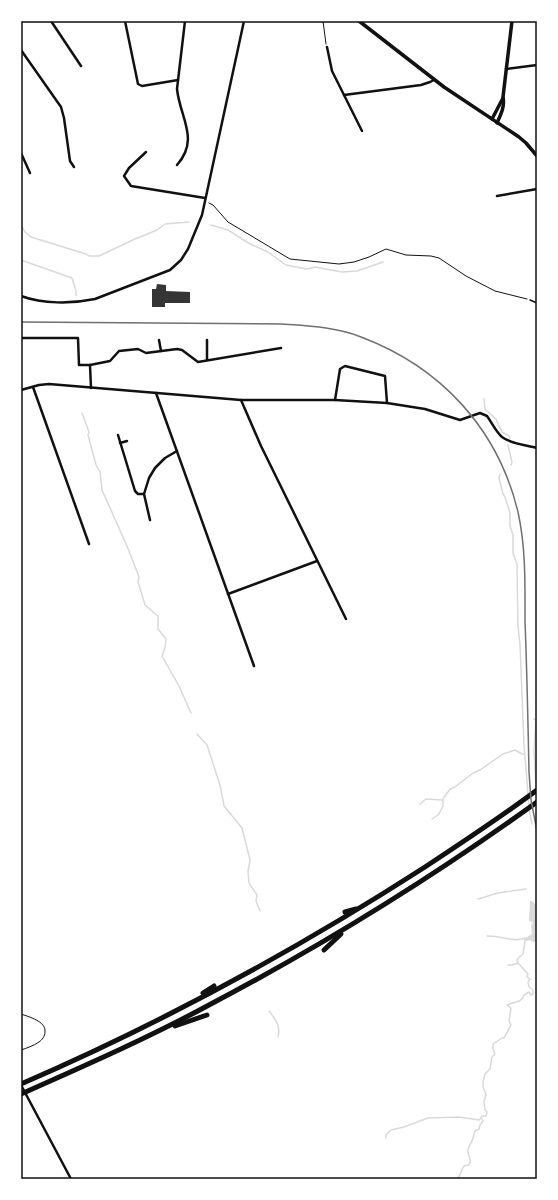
<svg xmlns="http://www.w3.org/2000/svg" width="558" height="1200" font-family="'Asap Condensed',sans-serif">
<style>
.water{fill:#d9d9d9}
.lines{fill:none;stroke-linecap:round;stroke-linejoin:round}
.stream{stroke:#d9d9d9;stroke-width:1.5}
.building{fill:#353535}
.path{stroke:#111;stroke-width:1}
.service{stroke:#111;stroke-width:1.5}
.minor{stroke:#111;stroke-width:2.5}
.secondary{stroke:#111;stroke-width:3.5}
.motorway{stroke:#111;stroke-width:5}
.rail{stroke:#707070;stroke-width:1.5}
.neatline{fill:none;stroke:#111;stroke-width:1.5}
</style>
<rect width="100%" height="100%" fill="#fff"/>
<!-- water -->
<path class="water" d="M530 901H532L537 906V941L533 942 530 940 525 941 524 939 532 934 531 926 533 922 529 921C529 915 530 907 530 901Z"/>
<g class="lines">
<!-- stream -->
<g class="stream">
<polyline points="21,225 25,232 31,237 86,254 89,256 99,256 135,239 157,230 165,224 189,222"/>
<polyline points="211,225 228,230 250,244 268,252 286,265 307,269 315,267 342,272 357,271 383,262"/>
<polyline points="21,260 72,278 76,291 76,296"/>
<polyline points="484,399 485,409 496,419 502,432 509,436 510,438"/>
<polyline points="82,413 89,432 88,435 96,465 100,472 102,490 127,546 139,577 138,582 145,605 158,616 158,629 166,639 165,648 162,656 179,686 191,713"/>
<polyline points="508,445 512,462 511,465"/>
<polyline points="500,474 499,478 503,494 505,497 510,513 510,526 513,535 513,553 517,564 518,627 520,644 524,745 528,794"/>
<polyline points="534,719 536,720 534,750 536,788"/>
<polyline points="197,734 207,745 220,785 224,806 242,828 250,860 248,871 249,883 257,895 256,901 260,911"/>
<polyline points="528,798 529,806"/>
<polyline points="420,804 426,799 442,800"/>
<polyline points="529,810 532,824"/>
<polyline points="432,819 438,815 440,812 443,806 443,799 450,789 455,787 473,773 480,770 503,754 515,750 522,754 524,754"/>
<polyline points="478,899 498,893 526,889"/>
<path d="M487 936C499 935 514 943 525 938"/>
<polyline points="508,965 512,965 518,963"/>
<path d="M269 1011C275 1019 281 1025 278 1037"/>
<polyline points="386,1138 386,1135 391,1130 404,1127 428,1118 459,1117 479,1120 481,1118"/>
<path d="M457 1179C461 1175 461 1170 464 1166L469 1165C473 1157 467 1157 468 1150 469 1145 472 1142 473 1138 474 1136 474 1133 475 1131L479 1129 480 1125 483 1121 481 1117 482 1116H486L487 1112 485 1110 484 1102 486 1094 483 1087V1082L485 1074 490 1069 492 1057 495 1054 493 1049V1044L502 1038H504L511 1025 509 1021 511 1008 507 1005C514 1002 522 1003 524 995L529 992 531 995 533 994V990L529 987 528 982 530 979 527 977 528 974 518 963 517 959 523 954 525 941"/>
</g>
</g>
<!-- building -->
<polygon class="building" points="157,284 166,285 166,291 190,292 190,303 165,303 165,307 152,307 152,289 156,289"/>
<g class="lines">
<!-- path -->
<g class="path">
<polyline points="323,21 326,44"/>
<polyline points="209,203 213,205 228,222 290,259 339,264 354,262 369,257 386,249 406,255 431,256 439,258 466,276 495,291 527,299"/>
<path d="M21 1014C29 1017 46 1021 45 1032 45 1036 42 1040 39 1042 33 1046 27 1048 21 1050"/>
</g>
<!-- service -->
<polyline class="service" points="530,300 537,303"/>
<!-- minor -->
<g class="minor">
<polyline points="51,21 81,66"/>
<polyline points="125,21 138,84 142,86 178,80"/>
<polyline points="327,47 332,71 362,131"/>
<polyline points="21,50 61,107 64,118 70,161 74,167"/>
<polyline points="506,69 537,65"/>
<polyline points="344,95 421,85 430,82 434,80"/>
<polyline points="146,152 129,168 124,176 131,186 205,198"/>
<polyline points="21,153 30,173"/>
<path d="M177 165C200 139 180 118 177 89L185 21"/>
<polyline points="497,196 537,189"/>
<path d="M21 296C43 304 71 304 95 299L170 270 181 260 188 249 202 215 244 21"/>
<polyline points="21,338 78,338 79,365 90,365 110,361 119,351 138,349 146,353 177,349 182,350 198,362 281,348"/>
<polyline points="159,340 161,351"/>
<polyline points="207,360 207,340"/>
<polyline points="90,365 91,388"/>
<polyline points="33,387 89,544"/>
<path d="M21 390 39 385 49 384 241 400H335L387 403 425 409 460 420 480 413 487 416C492 423 496 432 502 437 511 444 526 445 537 448"/>
<polyline points="156,393 254,666"/>
<polyline points="241,400 261,446 346,619"/>
<polyline points="335,400 340,369 345,366 385,376 387,403"/>
<polyline points="118,435 135,491 138,494 144,494"/>
<polyline points="120,443 127,441"/>
<polyline points="150,520 144,494 149,478 155,468 165,458 177,451"/>
<polyline points="228,594 317,561"/>
<polyline points="21,1085 71,1179"/>
</g>
<!-- secondary -->
<g class="secondary">
<polyline points="359,21 444,87 519,137 526,143 537,156"/>
<polyline points="492,119 503,98"/>
<path d="M497 123C501 114 505 106 503 97L512 21"/>
</g>
<!-- motorway -->
<g class="motorway">
<polyline points="345,912 356,909"/>
<polyline points="324,950 341,934"/>
<polyline points="203,993 214,986"/>
<polyline points="175,1026 207,1015"/>
<path d="M21 1084C162 1023 296 950 425 867 463 842 501 817 537 790"/>
<path d="M21 1094C84 1066 148 1038 209 1005 323 945 433 877 537 802"/>
</g>
<!-- rail -->
<path class="rail" d="M21 322 281 324C308 326 336 327 361 337 441 367 498 429 518 512 526 548 525 585 525 621 527 671 528 722 529 772L531 800 537 831"/>
</g>
<!-- border -->
<rect width="558" height="1200" fill="none" stroke="#ffffff" stroke-width="44"/>
<rect x="22" y="22" width="514" height="1156" class="neatline"/>
</svg>
